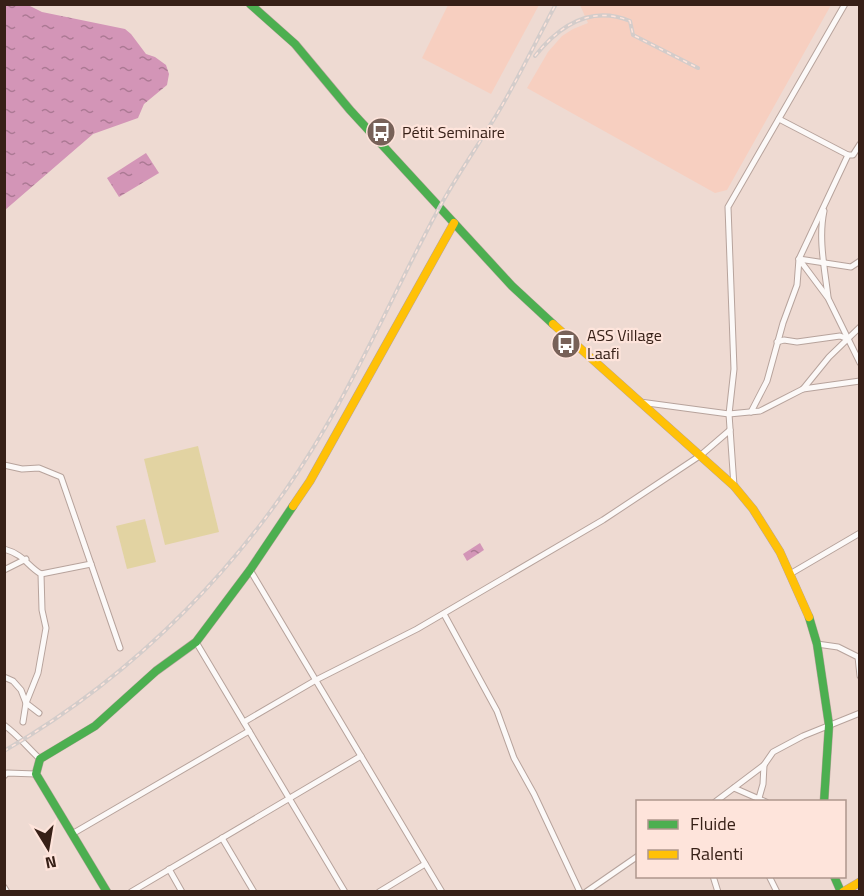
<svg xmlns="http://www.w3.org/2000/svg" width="864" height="896" font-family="'Titillium Web',sans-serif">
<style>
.built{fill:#f7cfc0}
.garden{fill:#e2d3a2}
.water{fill:url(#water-ripples)}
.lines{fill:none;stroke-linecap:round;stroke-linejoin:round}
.street-casing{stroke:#b7a39c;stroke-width:7}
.fast-casing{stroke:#b7a39c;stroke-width:9}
.slow-casing{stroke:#b7a39c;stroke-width:9}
.street{stroke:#fcf9f8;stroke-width:5}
.fast{stroke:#4caf50;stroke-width:8}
.slow{stroke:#ffc107;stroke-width:8}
.rail-casing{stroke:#d3ccca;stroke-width:4}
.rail{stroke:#fee4db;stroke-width:1.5;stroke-dasharray:4.5;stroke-linecap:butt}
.labels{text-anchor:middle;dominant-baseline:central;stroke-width:4.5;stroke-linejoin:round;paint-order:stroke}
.poi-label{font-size:16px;fill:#372017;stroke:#fee4db;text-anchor:start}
</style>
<defs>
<pattern id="water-ripples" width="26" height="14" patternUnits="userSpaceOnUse" patternTransform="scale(1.5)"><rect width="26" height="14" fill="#d395b7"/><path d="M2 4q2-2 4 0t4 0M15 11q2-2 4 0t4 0" fill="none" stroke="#ac7994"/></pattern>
</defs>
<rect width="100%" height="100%" fill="#eedad2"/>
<!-- built -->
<g class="built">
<polygon points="448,5 539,5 491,94 422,58"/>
<polygon points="580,5 831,5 727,190 715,193 527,88 548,52 562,36 573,29 588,23"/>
</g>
<!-- garden -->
<g class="garden">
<polygon points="198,446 219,532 165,545 144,459"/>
<polygon points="145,519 156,562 127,569 116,526"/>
</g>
<!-- water -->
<g class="water">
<polygon points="5,4 28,5 42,12 125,29 131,34 146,54 155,57 166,65 169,74 167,85 144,104 138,118 93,134 5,210"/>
<polygon points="146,153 159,173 119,197 107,178"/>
<polygon points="480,543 484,550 467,561 463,554"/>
</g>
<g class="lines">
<!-- street casing -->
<g class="street-casing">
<g id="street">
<polyline points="779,119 848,155"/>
<path d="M824 211C818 239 825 270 828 297"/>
<polyline points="799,259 828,298 860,363"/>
<polyline points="799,259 851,267 860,261"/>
<polyline points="777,342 784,340 797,342 840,336 848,339"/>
<polyline points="803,389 860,381"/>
<polyline points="640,402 729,414 760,411 803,389 829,357 860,327"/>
<polyline points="751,412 767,381 783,323 797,285 799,259 848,155 853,155 860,144"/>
<polyline points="4,465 22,469 39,468 61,477 120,648"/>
<polyline points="734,486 729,414 734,369 728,207 845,4"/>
<path d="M4 549C25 555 26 565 41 574L42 610 46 628 38 673 26 703 23 722"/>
<polyline points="4,570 26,559"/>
<polyline points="250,570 442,892"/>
<polyline points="41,574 91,564"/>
<polyline points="790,574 860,533"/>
<polyline points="444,614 497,711 514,758 534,794 580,892"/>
<polyline points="196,642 345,892"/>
<polyline points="817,644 838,647 858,657 860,676"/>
<polyline points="4,677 13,681 21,690 26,703 39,713"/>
<polyline points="244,722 316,680 417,629 603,520 701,455 730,430"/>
<path d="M4 725C18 735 28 748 40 759"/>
<polyline points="4,776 7,773 36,774"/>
<polyline points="734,788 766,802"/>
<polyline points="759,798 763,784 764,765"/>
<polyline points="715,802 764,765 773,752 803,736 860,713"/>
<polyline points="72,834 249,731"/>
<polyline points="222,838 254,892"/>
<polyline points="169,869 182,892"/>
<polyline points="713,876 718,892"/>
<polyline points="769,876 777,892"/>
<polyline points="4,887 7,892"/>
<polyline points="131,892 361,756"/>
<polyline points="379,892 425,864"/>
<polyline points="586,892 638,856"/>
</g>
</g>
<!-- fast casing -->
<g class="fast-casing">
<g id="fast">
<polyline points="250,4 295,44 350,110 512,286 553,324"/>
<polyline points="809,617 817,644 829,725 824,802"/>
<polyline points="834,876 841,892"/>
<polyline points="107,892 36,774 40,759 95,726 156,671 196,642 250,570 293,506"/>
</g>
</g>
<!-- slow casing -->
<g class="slow-casing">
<g id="slow">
<polyline points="553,324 734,486 753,509 780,552 809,617"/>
<polyline points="293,506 310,481 454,223"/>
<polyline points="843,892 860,882"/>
</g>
</g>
<!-- street -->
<use href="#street" class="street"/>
<!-- fast -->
<use href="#fast" class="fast"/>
<!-- slow -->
<use href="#slow" class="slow"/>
<!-- rail casing -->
<g class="rail-casing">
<g id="rail">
<path d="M535 56C559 26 591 5 630 21L633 35 698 68"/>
<path d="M4 751C137 674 248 561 325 428 366 358 399 282 438 210 457 175 480 143 500 109 520 75 537 39 556 4"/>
</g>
</g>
<!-- rail -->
<use href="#rail" class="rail"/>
</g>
<!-- icons -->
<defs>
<g id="bus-disc" transform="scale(1.5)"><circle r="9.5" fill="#776158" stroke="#fee4db"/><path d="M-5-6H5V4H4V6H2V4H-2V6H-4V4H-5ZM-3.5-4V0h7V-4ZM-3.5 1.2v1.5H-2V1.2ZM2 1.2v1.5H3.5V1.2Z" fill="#fff"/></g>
</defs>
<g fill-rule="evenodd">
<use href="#bus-disc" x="381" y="132"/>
<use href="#bus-disc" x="566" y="344"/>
</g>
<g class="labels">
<!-- poi labels -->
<g class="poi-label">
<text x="402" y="132">Pétit Seminaire</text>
<text x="587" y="335">ASS Village<tspan x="587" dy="18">Laafi</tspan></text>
</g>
</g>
<!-- border -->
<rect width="864" height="896" fill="none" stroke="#372017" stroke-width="12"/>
<!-- legend -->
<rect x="636" y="800" width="210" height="78" fill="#fee4db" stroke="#ae968d" stroke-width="1.5"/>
<rect x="648" y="820" width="30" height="9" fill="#4caf50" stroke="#ae968d" stroke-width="1.5"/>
<text x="690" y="830" font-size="18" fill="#372017">Fluide</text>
<rect x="648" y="850" width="30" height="9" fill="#ffc107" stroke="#ae968d" stroke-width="1.5"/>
<text x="690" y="860" font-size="18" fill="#372017">Ralenti</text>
<!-- north arrow -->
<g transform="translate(48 848) rotate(169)" stroke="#fee4db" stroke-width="4.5" paint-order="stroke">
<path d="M0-4.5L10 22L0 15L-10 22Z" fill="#372017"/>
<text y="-9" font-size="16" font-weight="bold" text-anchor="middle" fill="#372017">N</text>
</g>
</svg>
